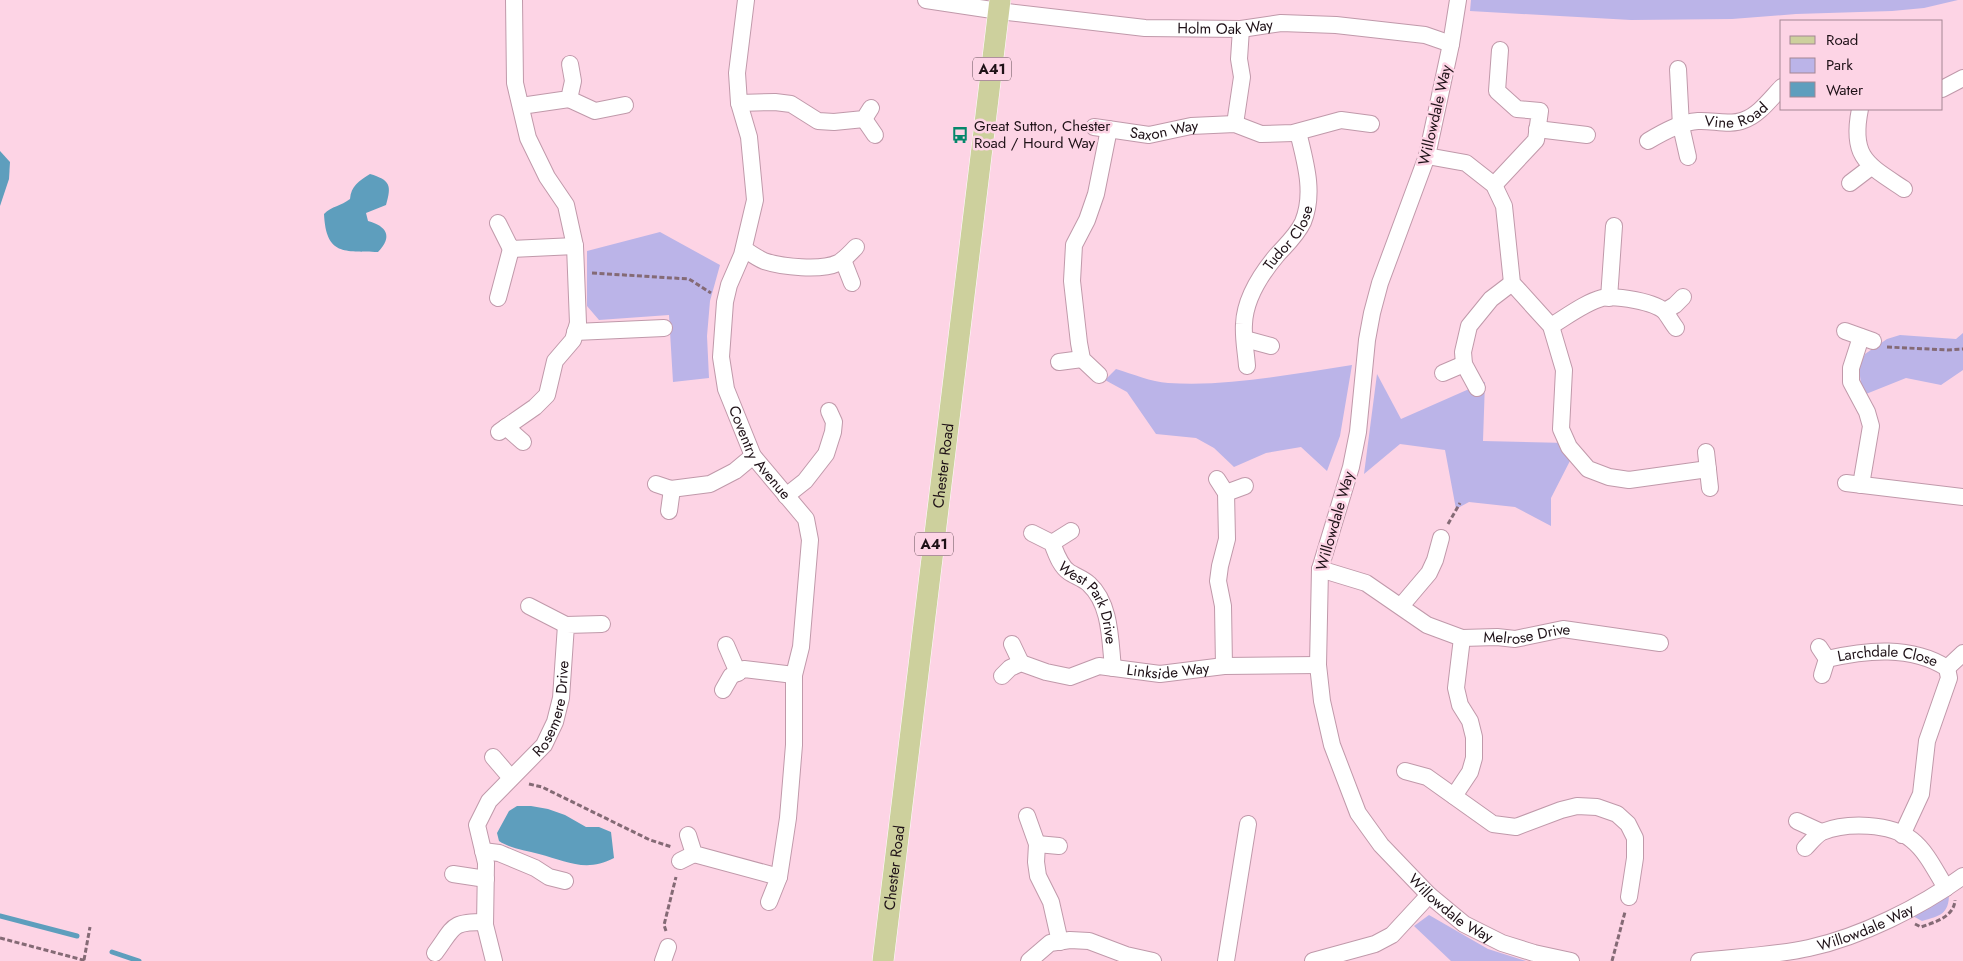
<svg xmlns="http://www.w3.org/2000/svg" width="1963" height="961" font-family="Jost,sans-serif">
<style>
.green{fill:#bbb4e8}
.water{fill:#5e9ebd}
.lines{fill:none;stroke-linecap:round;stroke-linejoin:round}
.stream{stroke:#5e9ebd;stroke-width:5}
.minor-casing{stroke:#c099aa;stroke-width:18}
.major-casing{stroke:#fff;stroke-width:22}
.path{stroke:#846a75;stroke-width:3;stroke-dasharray:5 2.5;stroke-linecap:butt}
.minor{stroke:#fff;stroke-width:16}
.major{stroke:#cdd09d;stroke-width:21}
.labels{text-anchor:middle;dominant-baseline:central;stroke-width:5;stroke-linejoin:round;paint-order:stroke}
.shield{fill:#fdd4e5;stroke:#614c55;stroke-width:1}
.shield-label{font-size:14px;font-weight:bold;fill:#1e1117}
.street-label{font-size:15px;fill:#1e1117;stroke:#fdd4e5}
.poi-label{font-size:15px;fill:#1e1117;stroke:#fdd4e5;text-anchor:start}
</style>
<rect width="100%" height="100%" fill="#fdd4e5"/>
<!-- green -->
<g class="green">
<polygon points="1471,0 1958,0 1924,8 1892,11 1796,14 1732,19 1631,20 1470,11"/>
<polygon points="660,232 720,265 710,301 707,336 709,378 673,382 669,315 599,320 587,306 587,251"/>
<polygon points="1963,333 1963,370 1941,385 1906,378 1866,394 1861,384 1859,368 1865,354 1887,339 1900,335 1956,339"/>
<path d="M1352 365 1340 436 1327 471 1301 447 1266 453 1234 467 1214 448 1196 438 1156 434 1127 392 1105 380 1116 369C1133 374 1151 382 1168 383 1230 387 1291 374 1352 365Z"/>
<polygon points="1377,374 1401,419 1485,382 1483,441 1567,443 1574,453 1551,498 1551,526 1515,507 1469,502 1456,509 1445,450 1400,444 1364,474"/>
<path d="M1949 894C1949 914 1940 916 1922 921L1911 915C1926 911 1937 904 1949 894Z"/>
<polygon points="1429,915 1488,949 1526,961 1451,961 1414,926"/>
</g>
<!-- water -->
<g class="water">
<polygon points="0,151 10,162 9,179 0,206"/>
<path d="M370 174C390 180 392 185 386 205L366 213 368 221C387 226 393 237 378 252 344 251 326 256 324 214 332 206 341 206 350 199 351 186 359 181 370 174Z"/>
<path d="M517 806H531L548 809 565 815 586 827H599L611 832 614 858C586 873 566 861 539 854 525 850 511 849 499 841L497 833 509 811Z"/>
</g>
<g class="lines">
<!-- stream -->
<g class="stream">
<polyline points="0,916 77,936"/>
<polyline points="112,952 139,961"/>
</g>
<!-- minor casing -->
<g class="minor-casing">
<g id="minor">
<path id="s1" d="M746 0 737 73 739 103 749 137 755 200 742 255 729 285 725 302 721 357 726 389 753 456 806 519 810 540 801 647 794 675V745L788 818 779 877 769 902"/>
<path id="s2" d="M926 0 999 11 1145 28 1241 29 1281 23 1336 25 1425 35 1451 44"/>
<path id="s3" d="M1458 0 1451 44 1427 156 1380 283 1372 313 1367 340 1358 432 1351 467 1320 569 1318 665 1322 701 1332 745 1358 813 1381 845 1429 895 1464 924 1502 943 1534 953 1571 961"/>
<polyline points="1678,69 1681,126 1688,157"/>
<polyline points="1942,89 1963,78"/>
<polyline points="569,99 595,111 625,105"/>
<polyline points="739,103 775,102 791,104 818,121 834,122 864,119 871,108"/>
<polyline points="521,106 569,99 573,81 570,64"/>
<path d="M1860 109C1850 158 1868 165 1904 189"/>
<polyline points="864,119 875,135"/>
<polyline points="1235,124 1242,77 1239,59 1241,29"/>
<path id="s4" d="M1094 127 1149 135 1191 126 1235 124 1261 134 1293 133 1341 120 1371 124"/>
<polyline points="1537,129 1587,135"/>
<path id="s5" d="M1648 141C1663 132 1681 122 1698 121 1713 120 1730 126 1744 120 1759 115 1771 98 1782 87"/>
<polyline points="1427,156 1466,163 1494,185 1504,206 1512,283 1551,326 1564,370 1561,429 1569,447 1588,469 1609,477 1629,480 1708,469"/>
<polyline points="1850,183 1871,167"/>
<polyline points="1494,185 1536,140 1540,111 1517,109 1497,91 1500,50"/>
<polyline points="498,223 511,249 575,246"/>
<path d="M744 249C750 253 757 258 764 261 782 267 821 271 838 263 845 259 850 253 856 247"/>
<polyline points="843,260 852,283"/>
<polyline points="498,298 511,249"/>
<polyline points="1609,298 1614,226"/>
<polyline points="1665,311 1675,305 1683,297"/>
<path d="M1551 326C1566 317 1586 302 1602 298 1616 295 1656 302 1665 312 1669 317 1672 323 1676 328"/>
<polyline points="1845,331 1873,341"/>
<polyline points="575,332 664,328"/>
<polyline points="1245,339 1271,346"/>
<polyline points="1059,362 1082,359"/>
<path id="s6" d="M1247 366C1246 352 1243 338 1244 324 1245 299 1261 274 1277 255 1286 245 1297 235 1303 222 1315 193 1305 161 1298 132"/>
<polyline points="1443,373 1464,364"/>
<polyline points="1099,375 1082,359 1079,343 1072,281 1074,245 1087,220 1096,194 1109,129"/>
<polyline points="1477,388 1464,364 1463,352 1469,326 1491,299 1512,283"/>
<polyline points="506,427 523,442"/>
<polyline points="499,432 535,407 547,395 555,361 573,340 578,323 575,246 566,205 547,177 528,138 515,83 514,0"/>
<polyline points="1706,452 1710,488"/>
<polyline points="1217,479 1226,493 1227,539 1220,566 1218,581 1223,606 1224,666"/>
<polyline points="1846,483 1963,497"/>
<polyline points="656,484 671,489 710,484 735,471 753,456"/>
<polyline points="1861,485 1871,426 1867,412 1851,382 1851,368 1861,337"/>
<polyline points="1226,493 1245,486"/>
<polyline points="786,496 805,481 826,454 833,432 834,422 829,411"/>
<polyline points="669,511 672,489"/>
<path id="s7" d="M1032 533 1052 543C1056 553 1060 566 1069 572 1075 576 1084 579 1089 584 1111 604 1110 641 1113 668"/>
<polyline points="1052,543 1071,531"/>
<path id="s8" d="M1320 569 1366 583 1427 625 1462 638 1497 637 1515 639 1563 629 1660 643"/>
<polyline points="529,606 566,625"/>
<polyline points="1401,606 1429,573 1435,560 1441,538"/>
<polyline points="1012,644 1021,663"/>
<polyline points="726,645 738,673"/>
<path id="s9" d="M1819 647 1827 659C1866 650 1911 645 1947 668L1949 678 1927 741 1921 794 1902 835"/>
<polyline points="1947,668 1963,653"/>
<polyline points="1822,675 1827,659"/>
<path id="s10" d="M1002 676 1010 668 1021 663 1046 672 1070 677 1099 666 1160 674 1224 666 1318 665"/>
<polyline points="723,690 731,676 744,669 794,675"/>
<polyline points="493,757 511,778"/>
<polyline points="1405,771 1427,777 1493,824 1516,827 1561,810 1577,806 1597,807 1617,814 1628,824 1635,838 1635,858 1629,897"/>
<polyline points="1454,796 1470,772 1474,758 1474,737 1470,721 1460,705 1456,688 1462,638"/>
<polyline points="1027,816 1037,844 1036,862 1038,876 1051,902 1060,942"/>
<polyline points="1797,821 1821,832"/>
<polyline points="688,835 694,854 779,877"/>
<polyline points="1037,844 1059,846"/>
<path d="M1805 848C1810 843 1816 835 1822 832 1847 822 1891 823 1912 840 1927 852 1936 872 1946 888"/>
<polyline points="483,851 499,853 535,868 549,877 565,881"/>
<polyline points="680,861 694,854"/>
<polyline points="453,874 486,879"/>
<path d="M435 953C455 926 450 922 485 922"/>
<path id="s11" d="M494 961 485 925 486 863 477 825 489 801 544 745 555 722 561 698 566 625 602 624"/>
<polyline points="663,961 668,947"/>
<polyline points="1029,961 1050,943 1070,940 1089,941 1126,955 1153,961"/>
<polyline points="1226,961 1248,824"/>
<polyline points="1313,961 1375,944 1392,935 1429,895"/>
<path id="s12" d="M1699 961C1735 957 1773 956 1809 948 1860 937 1921 907 1963 876"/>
</g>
</g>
<!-- major casing -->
<g class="major-casing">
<g id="major">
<path id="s13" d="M883 961 1000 0"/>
</g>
</g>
<!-- path -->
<g class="path">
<polyline points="592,273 689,279 711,293"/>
<polyline points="1887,347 1947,350 1963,349"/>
<polyline points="1448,524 1460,503"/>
<polyline points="529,784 542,787 650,840 672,847"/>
<path d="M1915 924 1921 927C1935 922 1954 917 1955 900"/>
<polyline points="666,931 664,925 676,877"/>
<polyline points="0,938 87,961"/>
<polyline points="84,960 90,927"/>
<polyline points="1612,961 1625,912"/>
</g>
<!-- minor -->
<use href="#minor" class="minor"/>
<!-- major -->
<use href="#major" class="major"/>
</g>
<!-- icons -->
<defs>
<g id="bus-bare" transform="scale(1.35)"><path d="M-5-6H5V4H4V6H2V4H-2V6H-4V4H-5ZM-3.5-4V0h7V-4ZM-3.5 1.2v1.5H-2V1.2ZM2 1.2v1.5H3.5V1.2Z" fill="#05876b" stroke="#fdd4e5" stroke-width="2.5" paint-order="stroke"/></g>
</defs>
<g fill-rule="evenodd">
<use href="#bus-bare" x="960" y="135"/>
</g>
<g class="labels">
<!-- shield labels -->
<g class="shield">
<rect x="973" y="57.5" width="38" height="23" rx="4"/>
<rect x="915" y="532.5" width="38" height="23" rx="4"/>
</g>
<g class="shield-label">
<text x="992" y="69">A41</text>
<text x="934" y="544">A41</text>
</g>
<!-- street labels -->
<g class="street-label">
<text stroke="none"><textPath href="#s2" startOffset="301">Holm Oak Way</textPath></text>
<text stroke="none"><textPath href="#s5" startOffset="94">Vine Road</textPath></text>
<text transform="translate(1435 115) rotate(-77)">Willowdale Way</text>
<text stroke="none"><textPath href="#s4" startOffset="71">Saxon Way</textPath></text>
<text stroke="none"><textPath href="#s6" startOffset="141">Tudor Close</textPath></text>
<text stroke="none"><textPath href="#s1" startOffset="469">Coventry Avenue</textPath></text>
<text stroke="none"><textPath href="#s13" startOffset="499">Chester Road</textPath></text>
<text transform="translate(1335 521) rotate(-74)">Willowdale Way</text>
<text stroke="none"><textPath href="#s7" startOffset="95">West Park Drive</textPath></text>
<text stroke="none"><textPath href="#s8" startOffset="225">Melrose Drive</textPath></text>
<text stroke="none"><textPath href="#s9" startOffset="76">Larchdale Close</textPath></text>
<text stroke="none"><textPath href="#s10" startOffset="175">Linkside Way</textPath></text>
<text stroke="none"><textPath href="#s11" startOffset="281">Rosemere Drive</textPath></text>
<text stroke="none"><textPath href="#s13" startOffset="94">Chester Road</textPath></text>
<text stroke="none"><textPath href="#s3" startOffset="972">Willowdale Way</textPath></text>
<text stroke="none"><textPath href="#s12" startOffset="171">Willowdale Way</textPath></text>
</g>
<!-- poi labels -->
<g class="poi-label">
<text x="974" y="126">Great Sutton, Chester<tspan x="974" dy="17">Road / Hourd Way</tspan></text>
</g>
</g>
<!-- legend -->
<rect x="1780" y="20" width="162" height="90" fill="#fdd4e5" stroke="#a48693"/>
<rect x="1790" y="36" width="25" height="8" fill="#cdd09d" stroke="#a48693"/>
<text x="1826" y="45" font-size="15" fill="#1e1117">Road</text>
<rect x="1790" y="58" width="25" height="15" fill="#bbb4e8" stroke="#a48693"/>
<text x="1826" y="70" font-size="15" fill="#1e1117">Park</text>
<rect x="1790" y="82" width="25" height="15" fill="#5e9ebd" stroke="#a48693"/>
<text x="1826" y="95" font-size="15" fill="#1e1117">Water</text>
</svg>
